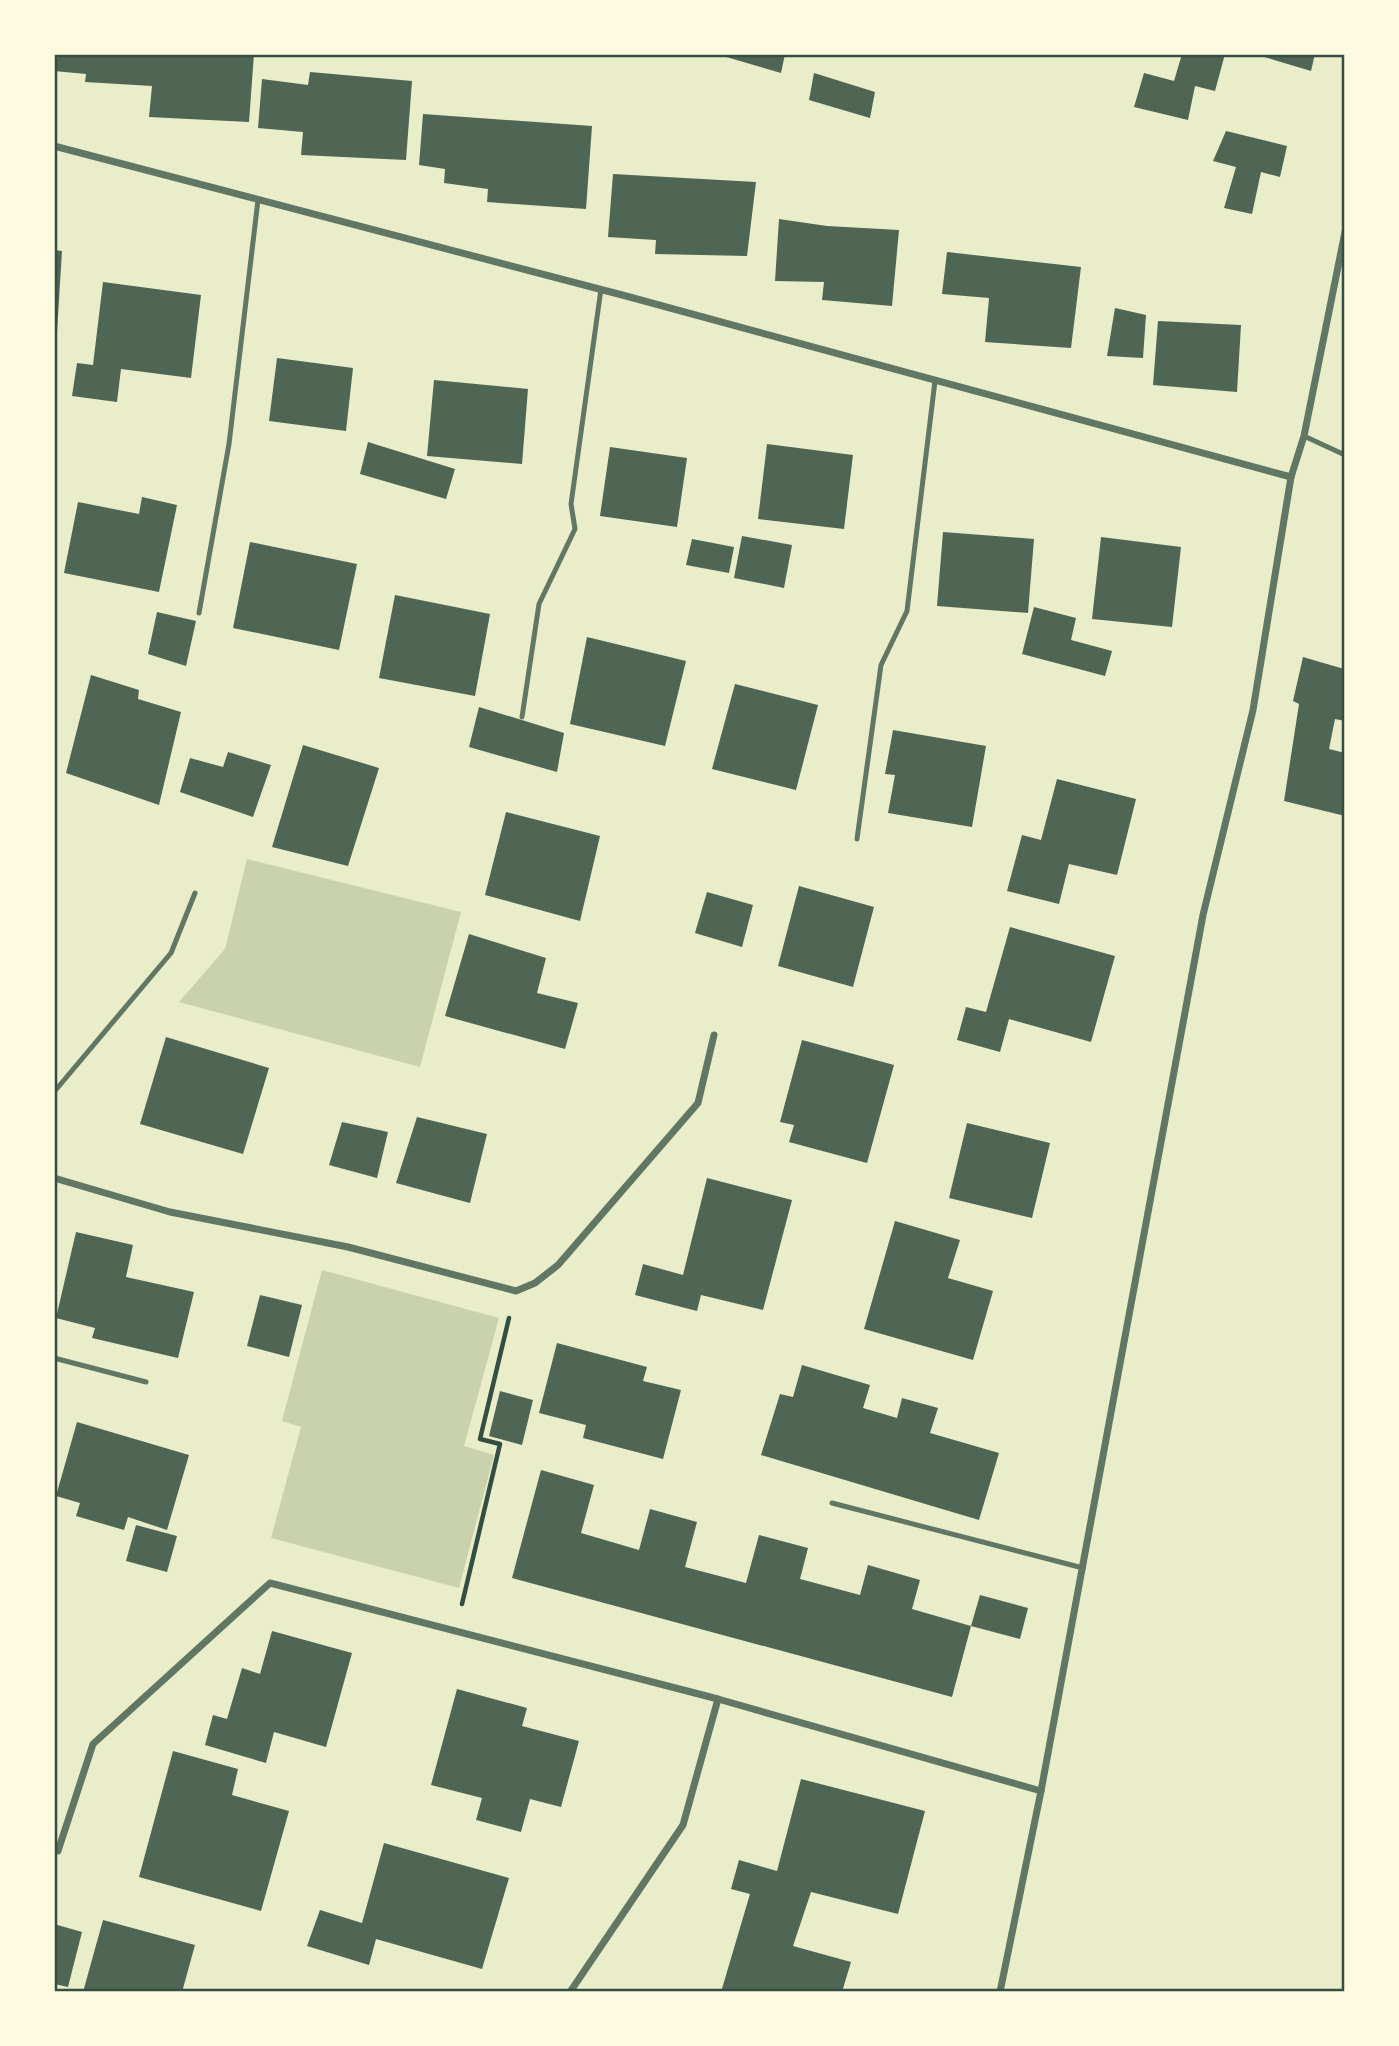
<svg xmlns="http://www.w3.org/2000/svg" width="1399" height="2046" font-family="Lato,sans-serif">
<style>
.green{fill:#cad2ad}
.building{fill:#4f6655}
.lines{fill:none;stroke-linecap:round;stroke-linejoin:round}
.path{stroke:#344e41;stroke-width:4.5}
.service{stroke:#617663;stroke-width:5}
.minor{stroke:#617663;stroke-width:7}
.neatline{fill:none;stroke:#344e41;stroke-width:2.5}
</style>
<rect width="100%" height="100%" fill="#e9edc9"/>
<!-- green -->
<g class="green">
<polygon points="247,859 461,912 420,1067 179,1002 225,949"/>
<polygon points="322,1270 499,1318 464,1446 494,1455 459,1588 271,1538 301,1427 282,1421"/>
</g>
<!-- building -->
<g class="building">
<polygon points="54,54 254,54 249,122 149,117 152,86 85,82 86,74 54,71"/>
<polygon points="716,54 785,54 781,73"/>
<polygon points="1182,54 1225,54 1215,91 1195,86 1188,120 1134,107 1144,73 1174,81"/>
<polygon points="1254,54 1315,54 1311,71"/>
<polygon points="310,72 412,81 406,160 301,155 303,132 258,128 262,79 308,85"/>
<polygon points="814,73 875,92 870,118 809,100"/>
<polygon points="423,114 592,126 586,209 487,202 488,189 444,183 445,169 419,165"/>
<polygon points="1226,131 1287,146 1280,177 1261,172 1252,214 1224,208 1236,167 1213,161"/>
<polygon points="613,174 756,182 747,256 655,254 656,240 608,237"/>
<polygon points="779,219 827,226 899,230 892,306 822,300 824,282 775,281"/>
<polygon points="54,250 62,251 57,332 54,331"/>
<polygon points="947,252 1081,267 1071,348 985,342 989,298 942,294"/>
<polygon points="103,282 201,295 191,378 121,369 117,402 72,396 77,363 93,365"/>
<polygon points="1115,308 1146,315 1143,358 1107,356"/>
<polygon points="1158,321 1241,325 1237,392 1153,385"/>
<polygon points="277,358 353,368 346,431 269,421"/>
<polygon points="434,380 528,389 522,464 427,456"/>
<polygon points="368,442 455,469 446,499 360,474"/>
<polygon points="767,444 853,455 844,529 758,519"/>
<polygon points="610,447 687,458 677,527 600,516"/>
<polygon points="142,497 177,505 159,592 64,573 78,502 139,514"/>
<polygon points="943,532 1034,539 1028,613 937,606"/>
<polygon points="742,536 792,545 784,588 734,578"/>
<polygon points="1101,537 1181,547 1172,627 1092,619"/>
<polygon points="692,539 734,547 729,573 686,565"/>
<polygon points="250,542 357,564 339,650 233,628"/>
<polygon points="395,595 490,614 475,696 379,678"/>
<polygon points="1034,607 1076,618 1071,640 1112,651 1105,676 1022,654"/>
<polygon points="157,612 196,621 186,666 148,654"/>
<polygon points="587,637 686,661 665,746 570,724"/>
<polygon points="1303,657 1344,669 1345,721 1335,719 1329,749 1345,753 1345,816 1284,801 1299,704 1293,701"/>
<polygon points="91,675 139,690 138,699 181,712 159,805 66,773"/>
<polygon points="735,684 818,705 796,790 712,769"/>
<polygon points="479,707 564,733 557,772 469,747"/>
<polygon points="893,730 986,746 972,827 888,813 895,775 885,774"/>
<polygon points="303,745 379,768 348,866 272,847"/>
<polygon points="228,752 271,765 253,817 180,792 190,758 223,767"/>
<polygon points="1057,779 1136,799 1117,875 1069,864 1059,904 1007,891 1022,835 1041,840"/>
<polygon points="506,812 600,836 580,921 485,895"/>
<polygon points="799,886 874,907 853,987 778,966"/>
<polygon points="707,892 753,905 742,947 695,933"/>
<polygon points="1010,927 1115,956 1091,1042 1009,1019 1000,1052 957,1040 966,1007 986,1012"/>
<polygon points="469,934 546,958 537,993 578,1003 565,1049 445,1016"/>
<polygon points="166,1037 269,1068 243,1154 140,1124"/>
<polygon points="802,1040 894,1065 867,1163 789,1142 794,1125 780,1122"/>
<polygon points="417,1117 487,1134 470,1203 396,1183"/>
<polygon points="342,1122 388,1132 377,1178 329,1165"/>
<polygon points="967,1123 1050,1143 1032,1218 949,1198"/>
<polygon points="707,1178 792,1200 763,1310 701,1295 697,1311 635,1295 643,1264 683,1275"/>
<polygon points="895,1221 960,1240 948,1278 993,1291 973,1360 864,1329"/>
<polygon points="76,1232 133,1245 126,1277 194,1292 178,1358 92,1338 95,1328 56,1318"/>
<polygon points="260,1295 302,1305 289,1357 247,1346"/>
<polygon points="557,1343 647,1367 643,1381 681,1390 663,1459 583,1438 586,1425 539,1413"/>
<polygon points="802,1365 870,1385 863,1408 897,1418 902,1398 938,1408 930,1433 999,1453 979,1520 761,1455 780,1394 793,1397"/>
<polygon points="500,1391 533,1400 522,1445 489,1436"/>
<polygon points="77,1422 189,1455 167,1530 128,1517 124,1530 76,1516 80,1503 56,1496"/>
<polygon points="541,1470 594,1485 581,1533 639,1550 650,1509 697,1522 685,1567 746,1583 759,1535 808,1548 800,1579 860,1595 868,1565 920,1580 912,1609 971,1626 952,1697 512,1578"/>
<polygon points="136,1525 177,1536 167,1572 126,1561"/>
<polygon points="980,1595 1028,1608 1020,1639 971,1626"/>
<polygon points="272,1631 352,1653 326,1747 274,1732 266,1763 205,1745 213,1715 227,1719 242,1668 260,1674"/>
<polygon points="457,1689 527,1708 522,1726 579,1741 561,1807 530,1799 521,1832 476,1820 482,1798 431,1785"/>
<polygon points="173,1751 238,1769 232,1795 289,1811 261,1911 139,1877"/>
<polygon points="801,1779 925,1811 898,1914 811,1892 793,1946 851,1962 842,1992 721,1992 750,1894 731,1889 739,1860 777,1871"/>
<polygon points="384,1843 509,1878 482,1969 376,1939 369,1965 307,1946 320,1910 362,1923"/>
<polygon points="103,1920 195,1945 182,1992 83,1992"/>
<polygon points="54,1924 82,1932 68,1987 54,1984"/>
</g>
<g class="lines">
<!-- path -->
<polyline class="path" points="462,1604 500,1444 480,1439 509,1318"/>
<!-- service -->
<g class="service">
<polyline points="1304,436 1345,455"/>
<polyline points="199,613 229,444 258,200"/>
<polyline points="522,717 539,604 575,529 571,504 601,289"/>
<polyline points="857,839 881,665 907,611 935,381"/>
<polyline points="54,1092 171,953 195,893"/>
<polyline points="54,1358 146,1382"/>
<polyline points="832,1503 1083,1568"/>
</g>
<!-- minor -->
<g class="minor">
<polyline points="54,146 626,296 1291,477"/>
<polyline points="54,1178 170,1212 348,1247 516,1291 535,1283 558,1265 698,1103 714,1035"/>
<polyline points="58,1851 93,1744 270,1583 718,1699"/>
<polyline points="570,1992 683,1825 718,1699 1041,1791"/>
<polyline points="1000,1992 1041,1791 1203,915 1253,710 1291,477 1304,436 1345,232"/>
</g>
</g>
<!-- border -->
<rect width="1399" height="2046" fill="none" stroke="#fefae0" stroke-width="112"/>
<rect x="56" y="56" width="1287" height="1934" class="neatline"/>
</svg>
